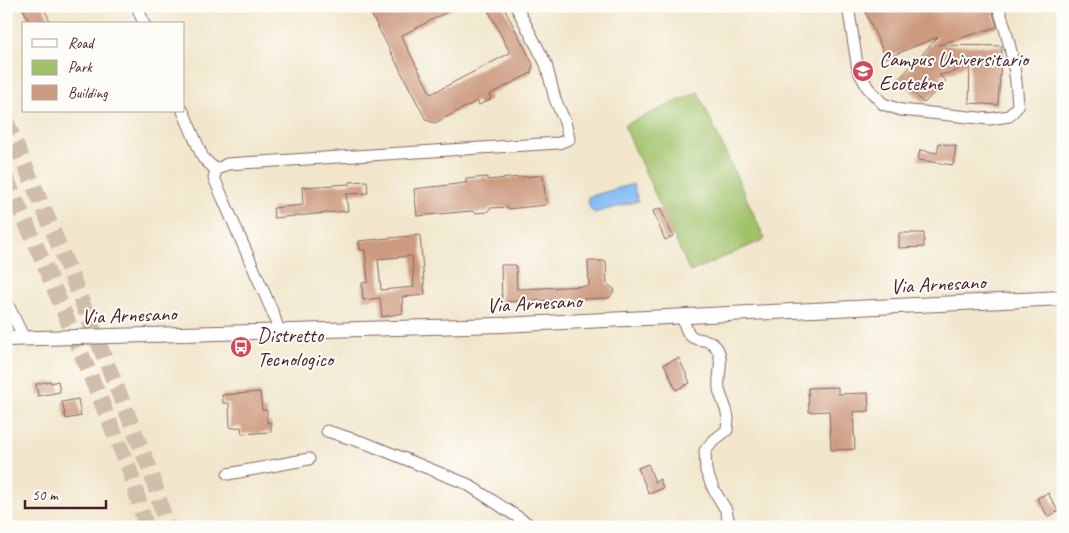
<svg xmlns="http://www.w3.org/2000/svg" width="1069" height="533" font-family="Caveat,sans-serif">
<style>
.green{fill:#a0c26b;stroke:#75704b}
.water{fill:#85bcf5;stroke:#686e90}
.building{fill:#cc9a7e;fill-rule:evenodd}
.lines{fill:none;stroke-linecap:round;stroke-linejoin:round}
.highway-tunnel{stroke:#d0beab;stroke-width:16;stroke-dasharray:16 8;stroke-linecap:butt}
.minor-casing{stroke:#846563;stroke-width:13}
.major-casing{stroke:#846563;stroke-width:16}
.minor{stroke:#fff;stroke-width:11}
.major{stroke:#fff;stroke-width:14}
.labels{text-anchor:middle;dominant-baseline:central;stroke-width:4;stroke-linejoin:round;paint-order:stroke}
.poi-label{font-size:21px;fill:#4a1f2b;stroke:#fdfcf7;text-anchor:start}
.street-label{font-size:21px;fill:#4a1f2b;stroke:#fdfcf7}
</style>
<rect width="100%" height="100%" fill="#fdfcf7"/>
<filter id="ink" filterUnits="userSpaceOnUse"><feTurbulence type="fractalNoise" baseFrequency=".02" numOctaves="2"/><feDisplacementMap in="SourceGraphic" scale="10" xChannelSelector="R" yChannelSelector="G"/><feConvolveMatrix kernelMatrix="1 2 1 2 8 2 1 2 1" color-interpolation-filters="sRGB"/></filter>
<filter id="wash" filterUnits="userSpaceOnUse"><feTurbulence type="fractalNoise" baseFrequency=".0096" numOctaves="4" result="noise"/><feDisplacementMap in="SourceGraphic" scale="20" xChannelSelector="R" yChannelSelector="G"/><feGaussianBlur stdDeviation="1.12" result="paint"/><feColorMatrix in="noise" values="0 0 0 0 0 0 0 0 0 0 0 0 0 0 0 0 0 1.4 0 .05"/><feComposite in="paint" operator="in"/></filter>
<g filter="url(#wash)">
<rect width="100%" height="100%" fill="#f1e6cb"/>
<!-- green -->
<polygon class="green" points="698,92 765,239 690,272 624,125"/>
<!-- water -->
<path class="water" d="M633 184 638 201 594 213C589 208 588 205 588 197Z"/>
<g id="blocks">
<!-- building -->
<g class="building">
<polygon points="22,6 43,6 51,24 30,24"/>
<polygon points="367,6 458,6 401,36 431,94 510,53 486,6 503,6 533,64 531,73 489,95 491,99 479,105 477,101 435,123 426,120"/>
<polygon points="875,6 991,6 997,27 938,45 1002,46 998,105 969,103 970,61 954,72 939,75 946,81 924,103 899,79 938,37 886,58 865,11"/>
<polygon points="939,143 956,146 953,165 918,160 920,150 937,153"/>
<polygon points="543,175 546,205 508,209 508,207 490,208 487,212 475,213 472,211 417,216 414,189 466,183 466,179 487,177 487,180"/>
<polygon points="367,181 368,193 346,194 348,211 274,218 273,208 303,205 302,187 350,184 350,182"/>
<polygon points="660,208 673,236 665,240 653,211"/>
<polygon points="899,233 924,233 924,247 899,248"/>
<path d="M420 235 425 295 402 297 403 313 382 317 380 298 363 300 362 283 368 282 365 250H360L359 241ZM412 256 414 287 381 290 378 259Z"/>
<polygon points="588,261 606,261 607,284 615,290 609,298 502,302 501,265 516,265 517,289 589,286"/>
<polygon points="679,358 690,383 676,390 664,364"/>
<polygon points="50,381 51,383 58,381 60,392 38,396 36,384"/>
<polygon points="838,387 838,394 868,393 869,411 853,412 855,449 831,450 829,411 809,412 808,388"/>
<polygon points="260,392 262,410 267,410 267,423 271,422 271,432 242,434 241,427 230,428 229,403 223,403 222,395"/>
<polygon points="78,399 81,416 66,419 62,402"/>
<polygon points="648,464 655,482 660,479 663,488 649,494 638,468"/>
<polygon points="1048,493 1058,511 1048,517 1037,498"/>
</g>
</g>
</g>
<g filter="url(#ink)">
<use href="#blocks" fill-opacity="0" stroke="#846563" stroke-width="1"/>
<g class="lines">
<!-- highway-tunnel -->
<g class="highway-tunnel">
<polyline points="6,121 53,231 151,472 167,527"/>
<polyline points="6,178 42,259 130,471 146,527"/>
</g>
<!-- minor casing -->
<g class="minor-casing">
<g id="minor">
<polyline points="137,6 144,24"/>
<path d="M848 6 858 70 868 88 883 104 901 110 989 119 1009 116 1018 106C1016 68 1010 42 998 6"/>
<polyline points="183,111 203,158 216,170"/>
<polyline points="6,301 24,338"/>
<path d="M683 317C689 351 704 332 716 347 725 359 717 376 719 389 721 399 727 408 728 418 728 422 727 426 727 430L713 441 705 451 706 471 714 490 726 510 729 523 728 527"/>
<polyline points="279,331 273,313 214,178 216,170 227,164 559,143 569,139 565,122 555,99 546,64 516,6"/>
<polyline points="327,431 368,444 467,484 533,527"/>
<polyline points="228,474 309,459"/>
</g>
</g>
<!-- major casing -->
<g class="major-casing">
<polyline id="major" points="6,339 500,325 1063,298"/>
</g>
<!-- minor -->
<use href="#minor" class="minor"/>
<!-- major -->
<use href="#major" class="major"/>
</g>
</g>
<!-- icons -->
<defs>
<g id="university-disc" transform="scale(1.125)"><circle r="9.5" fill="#d1495b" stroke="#fdfcf7"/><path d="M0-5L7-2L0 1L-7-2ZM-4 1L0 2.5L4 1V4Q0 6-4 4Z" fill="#fff"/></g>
<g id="bus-disc" transform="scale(1.125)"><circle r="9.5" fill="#d1495b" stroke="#fdfcf7"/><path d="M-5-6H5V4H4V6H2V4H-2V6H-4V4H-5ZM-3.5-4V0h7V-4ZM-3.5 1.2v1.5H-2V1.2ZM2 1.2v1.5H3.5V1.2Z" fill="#fff"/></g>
</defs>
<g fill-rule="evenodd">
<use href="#university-disc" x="863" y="71"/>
<use href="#bus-disc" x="241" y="347"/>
</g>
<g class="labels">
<!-- poi labels -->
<g class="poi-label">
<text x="879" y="59">Campus Universitario<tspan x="879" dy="24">Ecotekne</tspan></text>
<text x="257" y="335">Distretto<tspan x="257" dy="24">Tecnologico</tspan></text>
</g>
<!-- street labels -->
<g class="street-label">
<text transform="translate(938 284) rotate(-3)">Via Arnesano</text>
<text transform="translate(534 303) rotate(-3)">Via Arnesano</text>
<text transform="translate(129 315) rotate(-2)">Via Arnesano</text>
</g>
</g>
<!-- margin -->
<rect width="1069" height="533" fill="none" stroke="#fdfcf7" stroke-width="25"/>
<!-- legend -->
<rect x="22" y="22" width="162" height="90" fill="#fdfcf7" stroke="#b5a4a5"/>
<rect x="32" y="39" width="25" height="8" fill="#ffffff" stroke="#b5a4a5"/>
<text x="68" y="48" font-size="15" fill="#4a1f2b">Road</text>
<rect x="32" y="60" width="25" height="15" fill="#a0c26b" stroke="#b5a4a5"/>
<text x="68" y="72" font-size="15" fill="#4a1f2b">Park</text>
<rect x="32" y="85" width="25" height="15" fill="#cc9a7e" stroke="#b5a4a5"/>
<text x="68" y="98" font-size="15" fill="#4a1f2b">Building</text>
<!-- scale -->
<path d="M25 500v8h81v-8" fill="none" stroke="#4a1f2b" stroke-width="2.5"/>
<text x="32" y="500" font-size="15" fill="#4a1f2b" stroke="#fdfcf7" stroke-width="4" paint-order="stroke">50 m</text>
</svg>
